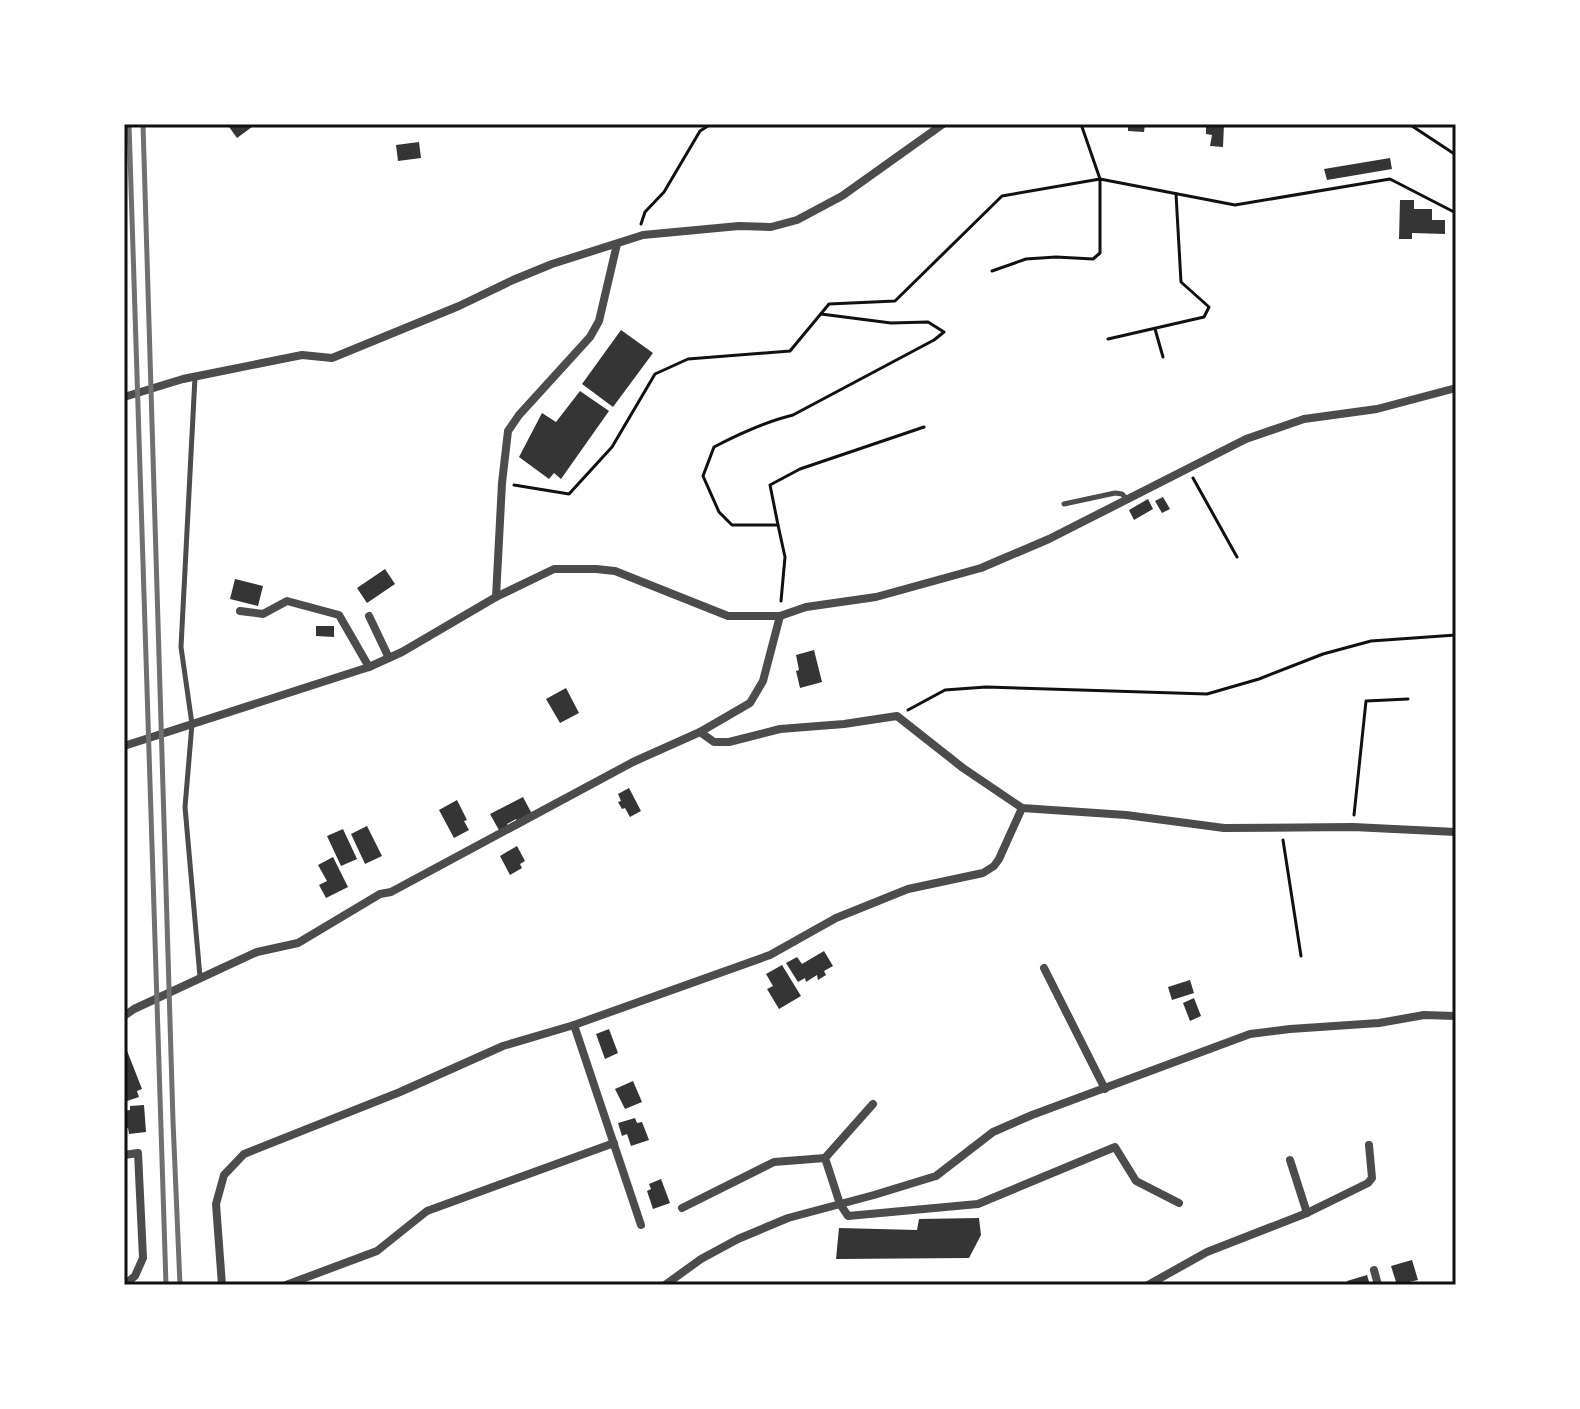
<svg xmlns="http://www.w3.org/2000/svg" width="1580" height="1409" font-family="Montserrat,sans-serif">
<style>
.building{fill:#353535}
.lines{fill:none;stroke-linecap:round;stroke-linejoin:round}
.path{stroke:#111;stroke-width:3}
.service{stroke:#4c4c4c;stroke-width:5}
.minor{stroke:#4c4c4c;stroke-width:8}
.rail{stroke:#707070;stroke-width:5}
.neatline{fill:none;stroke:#111;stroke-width:3}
</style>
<rect width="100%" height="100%" fill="#fff"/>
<!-- building -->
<g class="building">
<polygon points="227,124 256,124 237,138"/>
<polygon points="1128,124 1145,124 1144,132 1128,131"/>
<polygon points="1206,124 1224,124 1223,147 1210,146 1212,135 1206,134"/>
<polygon points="419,142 421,158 398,161 396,145"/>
<polygon points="1390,158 1392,169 1327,180 1324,169"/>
<polygon points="1400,200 1414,200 1414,209 1432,209 1432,220 1445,220 1445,234 1412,233 1412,239 1399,239"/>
<polygon points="621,330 653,353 613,407 582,384"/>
<polygon points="580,391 609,411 561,479 554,473 549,479 519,457 542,413 556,422"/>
<polygon points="1163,497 1170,509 1162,513 1155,501"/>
<polygon points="1148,499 1153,509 1134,520 1129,510"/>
<polygon points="385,569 395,584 367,603 357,588"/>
<polygon points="235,579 263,586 258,606 230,599"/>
<polygon points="316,626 334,626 334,637 316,636"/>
<polygon points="814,650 822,682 800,688 796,671 799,670 796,655"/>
<polygon points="566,688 579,713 560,723 546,699"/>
<polygon points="629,788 641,811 630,817 625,808 622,809 618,802 621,801 618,794"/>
<polygon points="523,797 532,814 517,822 516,819 507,824 509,827 500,832 490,814"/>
<polygon points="457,800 467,820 464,821 469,830 454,838 439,810"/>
<polygon points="367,826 382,856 365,864 351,834"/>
<polygon points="343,829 357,859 341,866 327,836"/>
<polygon points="517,846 525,861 520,864 522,868 510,875 500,856"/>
<polygon points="333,857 348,887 326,898 319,885 327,881 318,865"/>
<polygon points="824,951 833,966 824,971 826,975 818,980 817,975 806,982 805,978 798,982 786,963 797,957 802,964"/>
<polygon points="782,965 801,996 779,1009 767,989 773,986 766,974"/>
<polygon points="1190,980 1194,993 1172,1000 1168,987"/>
<polygon points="1194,998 1201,1016 1190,1021 1183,1003"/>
<polygon points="609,1029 618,1053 605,1059 596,1034"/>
<polygon points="124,1043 142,1089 137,1091 139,1097 124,1102"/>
<polygon points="633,1081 642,1102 625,1109 615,1089"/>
<polygon points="144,1105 146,1132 129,1134 128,1128 125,1128 124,1111 130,1110 130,1106"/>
<polygon points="635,1118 637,1123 642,1122 649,1140 631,1146 627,1134 622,1136 618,1123"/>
<polygon points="661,1179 670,1203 653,1209 647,1191 651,1189 649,1184"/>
<polygon points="979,1218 981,1235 969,1258 836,1259 839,1228 917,1230 919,1219"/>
<polygon points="1412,1260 1418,1280 1397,1285 1391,1266"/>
<polygon points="1367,1275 1370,1285 1348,1285 1347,1281"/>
</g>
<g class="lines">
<!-- path -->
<g class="path">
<polyline points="1409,124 1456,155"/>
<polyline points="641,224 645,212 664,192 700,131 711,124"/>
<polyline points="992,271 1026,259 1056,257 1093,259 1100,253 1100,179 1235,205 1390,179 1456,213"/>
<polyline points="1155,329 1163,357"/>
<polyline points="1108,339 1204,317 1209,307 1181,282 1176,194"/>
<polyline points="1193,478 1237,557"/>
<polyline points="514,485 569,494 612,447 655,374 688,359 790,351 829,304 895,301 1002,196 1100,179 1081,124"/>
<polyline points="778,525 770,485 800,469 924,427"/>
<path d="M781 601 785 557 778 525H732L719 512 703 476 714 447C739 434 764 422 793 415L934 340 944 332 928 322 891 323 821 314"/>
<polyline points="908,710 945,690 986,687 1207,694 1259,679 1323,654 1371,641 1456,635"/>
<polyline points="1354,815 1366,701 1408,699"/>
<polyline points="1283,840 1301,956"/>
</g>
<!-- service -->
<g class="service">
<polyline points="195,377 181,647 192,724 185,807 200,977"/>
<polyline points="1064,504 1115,493 1122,494 1127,499"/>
</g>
<!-- minor -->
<g class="minor">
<polyline points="124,397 183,379 302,355 332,358 459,306 513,280 552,264 643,235 739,226 771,227 797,220 842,196 943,124"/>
<polyline points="496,597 502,483 508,431 519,415 590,337 599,321 617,244"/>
<polyline points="240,611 263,614 287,601 339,615 369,667"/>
<polyline points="369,616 389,658"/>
<polyline points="700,732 714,742 729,742 780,729 844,724 897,716 963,768 1022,808 1126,815 1224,828 1353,827 1456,832"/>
<polyline points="124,746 369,667 402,652 496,597 554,569 596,569 615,571 728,616 780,616 806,607 876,597 981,568 1049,539 1246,439 1304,419 1377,409 1456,388"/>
<polyline points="1044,968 1105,1089"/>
<polyline points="124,1016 134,1009 257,952 298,943 380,894 391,892 633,762 700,732 750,703 763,681 780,616"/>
<polyline points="574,1025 641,1225"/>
<polyline points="873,1104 825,1158 840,1204 848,1216 978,1204 1115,1147 1136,1181 1179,1203"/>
<polyline points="124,1155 138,1153 143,1258 135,1276 124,1285"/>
<polyline points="1290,1160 1307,1213"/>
<polyline points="682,1208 774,1162 825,1158"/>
<polyline points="1374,1270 1378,1285"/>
<polyline points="222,1285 216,1204 224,1175 244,1154 400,1092 503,1046 574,1025 770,955 836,918 908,889 983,873 994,866 999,859 1022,808"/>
<polyline points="286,1285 377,1251 427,1211 614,1143"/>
<polyline points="665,1285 701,1259 738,1239 788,1218 874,1195 936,1176 993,1132 1032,1115 1250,1034 1290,1029 1379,1023 1424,1015 1456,1016"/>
<polyline points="1148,1285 1207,1252 1307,1213 1368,1183 1372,1178 1369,1145"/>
</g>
<!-- rail -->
<g class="rail">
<polyline points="129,124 166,1285"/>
<polyline points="143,124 173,1121 180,1285"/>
</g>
</g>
<!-- border -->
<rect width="1580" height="1409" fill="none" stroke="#ffffff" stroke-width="252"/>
<rect x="126" y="126" width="1328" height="1157" class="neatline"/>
</svg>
